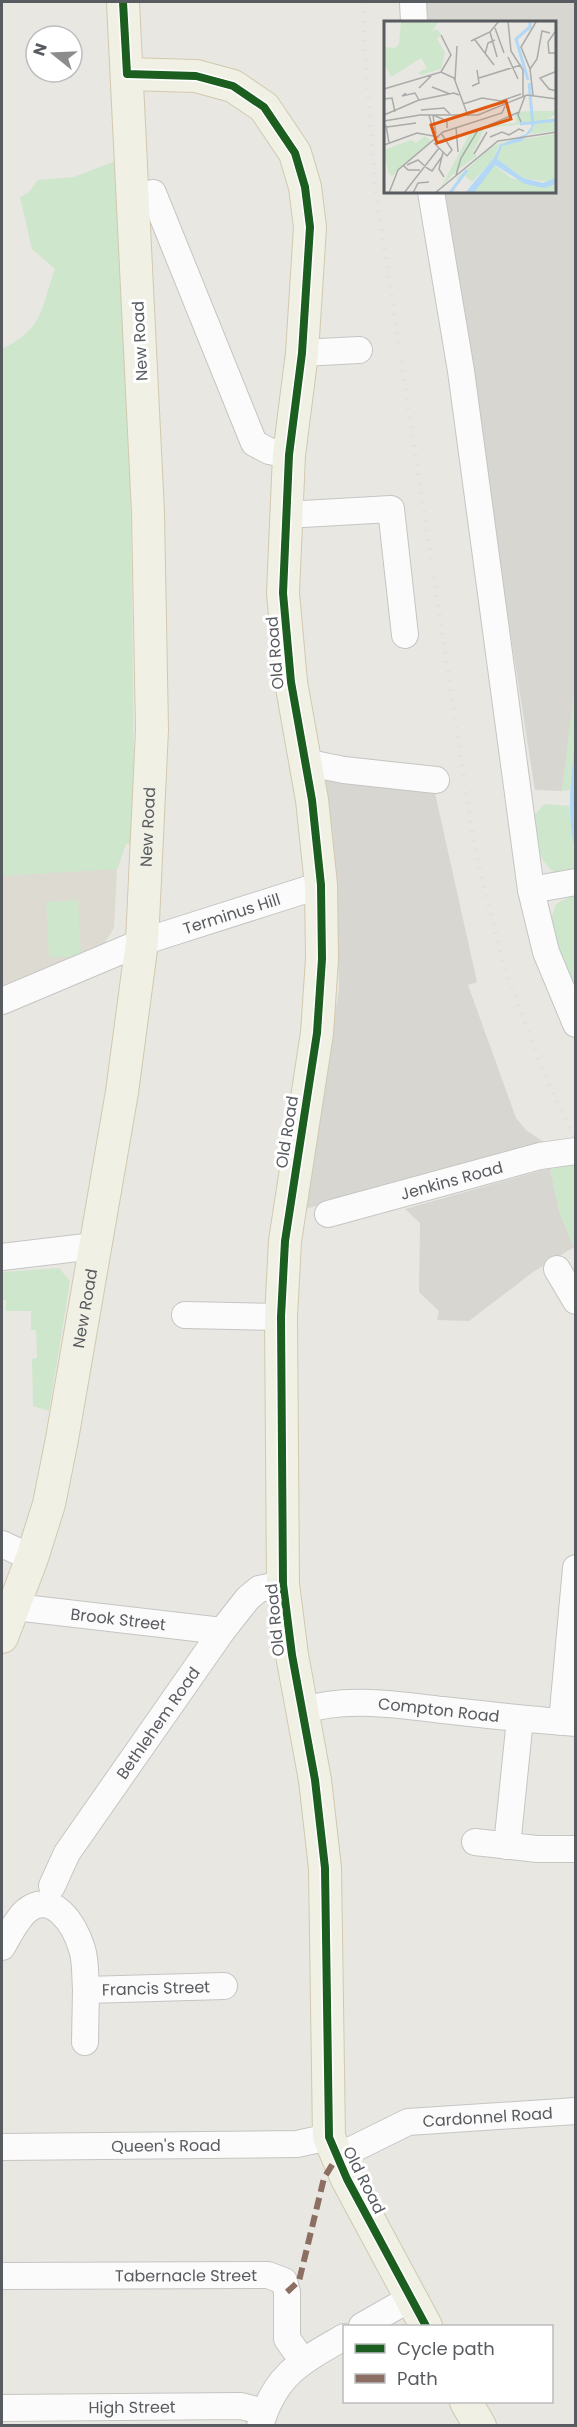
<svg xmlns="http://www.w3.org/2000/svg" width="577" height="2427" font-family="Poppins,sans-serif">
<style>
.industrial{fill:#d8d6d1}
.education{fill:#dcdad1}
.green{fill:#cee6cc}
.water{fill:#b2d8f6}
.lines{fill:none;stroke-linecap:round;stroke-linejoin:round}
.minor-casing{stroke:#c5c5c4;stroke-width:28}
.major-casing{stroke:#d1c9ae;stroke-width:34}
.minor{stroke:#fcfbfb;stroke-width:26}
.major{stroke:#f1f0e5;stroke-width:32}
.rail{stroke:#e1e1e0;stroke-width:4.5;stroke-dasharray:1.5 8;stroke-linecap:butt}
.quiet{stroke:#8d6e63;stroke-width:6;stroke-dasharray:12 6;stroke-linecap:butt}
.cycleway-casing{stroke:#fff;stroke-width:11}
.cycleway{stroke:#1b5e20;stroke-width:8}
.labels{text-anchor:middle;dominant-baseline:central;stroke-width:6;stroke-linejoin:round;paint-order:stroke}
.street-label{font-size:16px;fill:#585b60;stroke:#fff}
.inset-river{fill:none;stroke:#b2d8f6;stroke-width:3}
.inset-road{fill:none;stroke:#aaabaa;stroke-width:1.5}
.view{fill:#e15910;fill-opacity:0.15;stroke:#e15910;stroke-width:3}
.inset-edge{fill:none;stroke:#585b60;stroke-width:3}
</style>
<rect width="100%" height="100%" fill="#e8e7e2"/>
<!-- industrial -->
<g class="industrial">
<polygon points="423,2 575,2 576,686 562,791 535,790 467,357 438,192 554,192 554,22 423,22"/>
<polygon points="326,779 395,786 435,793 477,982 468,985 516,1118 527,1131 552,1147 304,1209 339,988 337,887 325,789"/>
<polygon points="550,1168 560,1214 574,1247 533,1272 469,1321 437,1320 439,1311 419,1292 420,1223 405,1209"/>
</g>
<!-- education -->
<polygon class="education" points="2,760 126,843 117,869 114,928 97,955 2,996"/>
<!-- green -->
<g class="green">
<path d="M121 159 128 298 135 843 126 844 117 869 2 876V349C44 328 40 311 55 269L32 249 20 197 28 193 38 180 74 177Z"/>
<polygon points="575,686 576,743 570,790 562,791"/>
<path d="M544 804 569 806C571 827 575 847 575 869L555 874C535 853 536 846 533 817Z"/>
<polygon points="575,894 575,1000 549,925 556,904"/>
<polygon points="78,900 81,956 49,958 46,902"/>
<polygon points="575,1159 575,1249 560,1214 550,1168 558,1161"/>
<polygon points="59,1268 70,1281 49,1411 33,1406 32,1359 37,1358 36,1330 31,1330 31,1311 6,1311 6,1300 2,1300 2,1272"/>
</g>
<!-- water -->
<path class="water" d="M575 743V850C566 814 571 779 575 743Z"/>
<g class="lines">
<!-- minor casing -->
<g class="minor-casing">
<g id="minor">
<polyline points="413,2 414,22"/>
<polyline points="431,192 461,371 531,890 546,952 576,1024"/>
<polyline points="153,193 254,443 269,451 289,455"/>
<polyline points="302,353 359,350"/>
<polyline points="285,515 391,509 405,635"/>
<polyline points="304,762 344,770 436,780"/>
<polyline points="531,890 576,882"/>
<path id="s1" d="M2 1001 142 942 321 885"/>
<path id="s2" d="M328 1214 540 1156 576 1151"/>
<polyline points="2,1257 94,1246"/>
<polyline points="557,1269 576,1301"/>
<polyline points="185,1315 281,1317"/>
<polyline points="2,1544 32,1558"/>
<path id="s3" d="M15 1607 222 1631"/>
<path id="s4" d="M302 1711C344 1696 399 1705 443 1710 487 1715 531 1720 576 1723"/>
<polyline points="562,1722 576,1568"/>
<polyline points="475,1842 537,1849 576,1849"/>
<polyline points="507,1846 520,1719"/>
<path id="s5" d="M52 1886 67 1853 222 1631 248 1598 259 1589 283 1584"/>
<path id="s6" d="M2 1947C9 1935 15 1922 25 1912 52 1888 75 1925 82 1949 86 1961 85 1977 86 1990L224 1986"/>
<polyline points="85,2042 86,1990"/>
<path id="s7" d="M2 2147 297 2144 329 2137"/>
<path id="s8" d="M337 2157 408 2122 576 2111"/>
<path id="s9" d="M2 2276 268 2275 284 2281 287 2292V2339L303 2361"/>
<polyline points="362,2326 411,2298"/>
<path id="s10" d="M2 2408 241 2406 264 2412"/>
<path d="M260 2426C275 2374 301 2362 344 2337"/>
</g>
</g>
<!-- major casing -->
<g class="major-casing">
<g id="major">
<polyline points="127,74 196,76 233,86 264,107 295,153 305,187 310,227 302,353 289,455 283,593 291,682 312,800 321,885 322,959 317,1033 285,1241 281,1317 283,1584 292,1655 315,1780 325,1868 329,2137 347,2179 426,2326"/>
<path id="s11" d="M2 1637 32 1558 49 1504 62 1439 122 1092 142 942 152 730 148 513 123 2"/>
<polyline points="466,2402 480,2426"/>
</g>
</g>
<!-- minor -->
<use href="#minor" class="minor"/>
<!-- major -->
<use href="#major" class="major"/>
<!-- rail -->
<polyline class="rail" points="363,2 365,56 375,186 474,845 503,964 547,1081 576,1140"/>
<!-- quiet -->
<polyline class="quiet" points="287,2292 299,2281 324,2178 337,2157"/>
<!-- cycleway casing -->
<g class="cycleway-casing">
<polyline id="cycleway" points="123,2 127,74 196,76 233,86 264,107 295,153 305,187 310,227 302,353 289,455 283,593 291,682 312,800 321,885 322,959 317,1033 285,1241 281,1317 283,1584 292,1655 315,1780 325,1868 329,2137 347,2179 426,2326"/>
</g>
<!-- cycleway -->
<use href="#cycleway" class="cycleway"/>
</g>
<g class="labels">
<!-- street labels -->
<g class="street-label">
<text transform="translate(140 341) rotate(-93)">New Road</text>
<text transform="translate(275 653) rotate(-95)">Old Road</text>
<text stroke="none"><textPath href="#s11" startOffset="826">New Road</textPath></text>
<text stroke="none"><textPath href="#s1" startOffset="246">Terminus Hill</textPath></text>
<text transform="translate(287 1132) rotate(-81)">Old Road</text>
<text stroke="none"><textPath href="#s2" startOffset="128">Jenkins Road</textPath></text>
<text stroke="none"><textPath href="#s11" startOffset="340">New Road</textPath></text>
<text stroke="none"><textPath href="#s3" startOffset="104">Brook Street</textPath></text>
<text transform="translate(275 1620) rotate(-96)">Old Road</text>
<text stroke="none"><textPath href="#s4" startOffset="138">Compton Road</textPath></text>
<text stroke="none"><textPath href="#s5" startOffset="195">Bethlehem Road</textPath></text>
<text stroke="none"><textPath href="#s6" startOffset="236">Francis Street</textPath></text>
<text stroke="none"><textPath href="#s8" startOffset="159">Cardonnel Road</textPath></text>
<text stroke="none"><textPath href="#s7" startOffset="164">Queen's Road</textPath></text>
<text transform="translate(364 2180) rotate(63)">Old Road</text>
<text stroke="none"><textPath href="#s9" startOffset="184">Tabernacle Street</textPath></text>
<text stroke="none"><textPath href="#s10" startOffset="130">High Street</textPath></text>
</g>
</g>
<!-- overview -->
<g transform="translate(384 21)">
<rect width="172" height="172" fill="#e8e7e2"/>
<path d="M17 0H55L47 11 53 8 57 14 53 18 61 32 57 48 37 54 34 52 43 47 37 37 7 56 0 42V26L11 27 15 23ZM144 75 149 90H170L172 83V93L163 98 172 97V110L144 113 150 102 101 107 89 131 93 135 72 150 57 166 86 112 103 105 132 102 131 91 147 90ZM172 113V157L164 161 139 157 113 138 116 127 126 120ZM41 115 47 120 8 155 4 151 0 129 27 119 32 122ZM130 118 114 126 110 138 88 161 81 155 84 148 73 159V157L108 125ZM110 144 127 157 167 165 172 163V172H90Z" fill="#cee6cc"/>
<path d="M150 102 148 109 138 120 118 125 113 138 139 157 159 162 172 157V163L160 167 141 163 111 144 90 172H81L110 137 116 124 142 113Z" fill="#b2d8f6"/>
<path class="inset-river" d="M144 59 132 18 146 6V0M145 62 149 105M136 103 173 99M66 172 83 149"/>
<path class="inset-road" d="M124 0 127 30 139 49V75M111 7 120 32M173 8 164 21 165 32H173M106 11 113 36M91 19 110 44M87 20 106 11 115 0M101 33 104 22 111 19M124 36 134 58M146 48 153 38 158 10 166 12M57 51 67 34 57 14M95 57 137 44M71 59 73 25M88 65 95 62 93 49M48 66 66 73M35 67 49 53M0 68 57 51 70 57 84 95M172 70 165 68 156 57 173 50M22 72 18 75 31 72 35 79M149 74 146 48 137 26 152 1M0 78 8 77 11 91M79 83 98 77 117 80 137 73M37 89 60 87 66 93M0 94 35 79 70 72 75 74M45 94 50 112M49 94 63 100V107M49 95 52 113M0 100 36 94H94L143 74 173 78M137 101 134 94 141 75M2 104 5 122M3 106 32 102M72 106 74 131M106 116 118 111 125 114 135 108 140 110M50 122 63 135 68 129 57 112M0 124 33 112 55 116M59 131 55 148 60 156M90 133 103 111M19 144 24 149H36M23 144 34 139 43 147M43 147 48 150 59 134M72 154 77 137 94 109 135 91M5 172 14 149 59 111 118 92 121 85M20 172 55 127M29 172 34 162 45 161M51 172 114 120 173 111"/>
<path class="view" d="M122 80 127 98 53 122 47 104Z"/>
<rect width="172" height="172" class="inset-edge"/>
</g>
<!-- border -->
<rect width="577" height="2427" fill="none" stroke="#585b60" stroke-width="6"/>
<!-- legend -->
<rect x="343" y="2325" width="210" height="78" fill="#ffffff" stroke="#bcbdbf" stroke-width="1.5"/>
<rect x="355" y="2344" width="30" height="9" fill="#1b5e20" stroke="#bcbdbf" stroke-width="1.5"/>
<text x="397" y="2355" font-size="18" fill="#585b60">Cycle path</text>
<rect x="355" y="2374" width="30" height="9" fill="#8d6e63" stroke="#bcbdbf" stroke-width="1.5"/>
<text x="397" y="2385" font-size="18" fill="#585b60">Path</text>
<!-- north arrow -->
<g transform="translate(54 54) rotate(288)"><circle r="28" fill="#ffffff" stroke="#bcbdbf" stroke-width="1.5"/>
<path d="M0-4.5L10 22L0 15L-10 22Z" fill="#8a8c8e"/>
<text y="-9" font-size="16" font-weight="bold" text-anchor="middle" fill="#585b60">N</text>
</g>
</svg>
